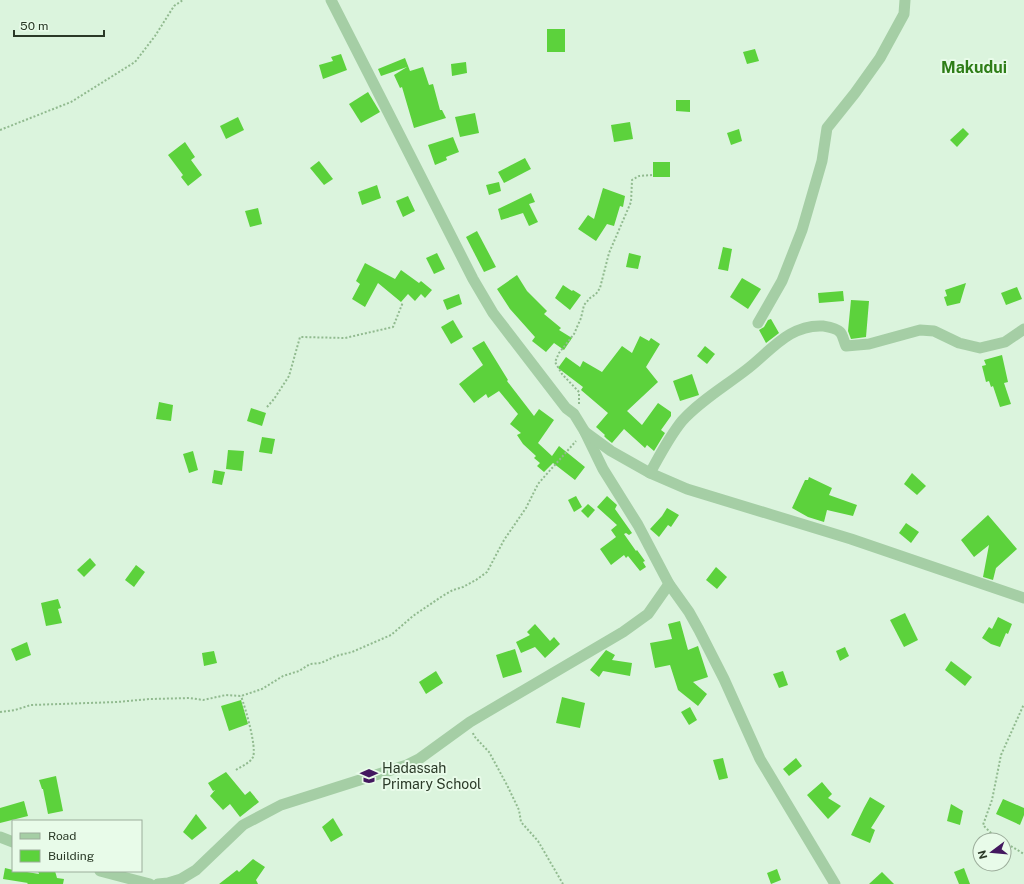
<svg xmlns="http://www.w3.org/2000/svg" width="1024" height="884" font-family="'Public Sans',sans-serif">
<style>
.building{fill:#5cd23c}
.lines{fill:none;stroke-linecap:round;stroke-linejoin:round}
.path{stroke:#91ba8f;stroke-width:2;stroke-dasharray:2 2;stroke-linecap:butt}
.minor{stroke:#a5cea5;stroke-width:11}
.tertiary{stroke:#a5cea5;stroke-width:11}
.labels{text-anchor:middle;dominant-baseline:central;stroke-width:4;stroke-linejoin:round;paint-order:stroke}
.poi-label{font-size:14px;fill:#2a3927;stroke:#e8fbe9;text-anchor:start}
.quarter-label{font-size:16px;font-weight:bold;fill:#2e7d17;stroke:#e8fbe9}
</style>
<rect width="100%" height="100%" fill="#dbf4dd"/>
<!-- building -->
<g class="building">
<rect x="547" y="29" width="18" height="23"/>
<polygon points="755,49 759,61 747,64 743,52"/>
<polygon points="341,54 347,70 323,79 319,65 333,61 331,57"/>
<polygon points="405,58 410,71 423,67 429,85 433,84 440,110 442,110 446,118 414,128 402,87 400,88 394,75 407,67 381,76 378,69"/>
<polygon points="466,62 467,73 452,76 451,64"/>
<polygon points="368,92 380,112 361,123 349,104"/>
<polygon points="676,100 690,100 690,112 676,111"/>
<polygon points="475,113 479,133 460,137 455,117"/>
<polygon points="238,117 244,130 226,139 220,126"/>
<polygon points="630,122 633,139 614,142 611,125"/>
<polygon points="963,128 969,134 957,147 950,140"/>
<polygon points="739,129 742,141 731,145 727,133"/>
<polygon points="453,137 459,152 446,157 447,160 435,165 428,145"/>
<polygon points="185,142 195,157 191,160 202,175 188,186 181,177 183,175 168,155"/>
<polygon points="525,158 531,169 504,183 498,172"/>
<polygon points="319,161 333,179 324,185 310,168"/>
<rect x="653" y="162" width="17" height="15"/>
<polygon points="499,182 501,191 489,195 486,185"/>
<polygon points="377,185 381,198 362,205 358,192"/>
<polygon points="603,188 625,196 623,207 620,206 614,226 607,224 596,241 578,229 588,215 594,219"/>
<polygon points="531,193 535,202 529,204 538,222 529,226 523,213 501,220 498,209"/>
<polygon points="408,196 415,211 403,217 396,201"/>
<polygon points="258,208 262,224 250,227 245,211"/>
<polygon points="477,231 496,267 484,272 466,237"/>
<polygon points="723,247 732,249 728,271 718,269"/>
<polygon points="437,253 445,269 434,274 426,258"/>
<polygon points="629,253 641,256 638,269 626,267"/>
<polygon points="365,263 395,279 401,270 419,283 421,281 432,290 425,298 421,294 415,301 408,294 401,302 378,283 365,307 352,299 360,284 356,281"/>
<polygon points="517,275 527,291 547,311 544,314 561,328 559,330 572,338 564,350 554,343 546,352 532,341 535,337 510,309 497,289"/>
<polygon points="742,278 761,289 748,309 730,297"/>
<polygon points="966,283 960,303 947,306 944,297 947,296 945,290"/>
<polygon points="563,285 572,291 573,290 581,295 570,310 555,298"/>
<polygon points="1017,287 1022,299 1006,305 1001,293"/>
<polygon points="843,291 844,301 819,303 818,293"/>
<polygon points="459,294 462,304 447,310 443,300"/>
<polygon points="851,300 869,301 866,337 851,339 848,331"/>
<polygon points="771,319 779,333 766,343 759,330 764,327 768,320"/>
<polygon points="453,320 463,337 451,344 441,327"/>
<polygon points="640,336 649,341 651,338 660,344 646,367 658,382 627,411 642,425 658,403 671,412 671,416 661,430 665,433 654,451 647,445 645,448 624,429 612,443 607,439 604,436 605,435 596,427 608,413 581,390 583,387 558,368 566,357 580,367 583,361 602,372 622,346 632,353"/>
<polygon points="484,341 508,380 507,381 534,416 539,409 554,420 538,443 552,456 559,446 585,467 575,480 553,463 544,472 537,466 540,463 534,458 536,456 523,444 517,435 521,433 510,424 518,414 499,391 488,398 486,394 474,403 459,384 483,365 472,348"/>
<polygon points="705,346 715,354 707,364 697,356"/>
<polygon points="1002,355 1008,382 1004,383 1011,404 1000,407 993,386 991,387 989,381 986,382 982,366 986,365 984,360"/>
<polygon points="692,374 699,395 680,401 673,381"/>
<polygon points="159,402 173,405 171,421 156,419"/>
<polygon points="251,408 266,413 262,426 247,421"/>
<polygon points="262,437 275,439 272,454 259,452"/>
<polygon points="228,450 244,451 242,471 226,469"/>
<polygon points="193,451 198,470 189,473 183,454"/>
<polygon points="214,470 225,472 222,485 212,483"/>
<polygon points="912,473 926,486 917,495 904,484"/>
<polygon points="809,477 832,488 829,495 857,505 853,516 827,510 824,522 808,517 792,508 805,480 808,480"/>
<polygon points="576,496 582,507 574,512 568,500"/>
<polygon points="607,496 617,505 615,509 632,533 629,535 626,533 624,534 636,551 637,550 645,561 643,562 646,567 640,571 628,556 626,558 624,555 611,565 600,549 616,537 611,530 617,525 597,507"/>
<polygon points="588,504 595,510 588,518 581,511"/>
<polygon points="667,508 679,515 671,527 668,525 659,537 650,529 662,516"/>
<polygon points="988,515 1017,549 996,568 993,580 983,577 989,545 974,557 961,540"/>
<polygon points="906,523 919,532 911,543 899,533"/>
<polygon points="90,558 96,565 84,577 77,570"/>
<polygon points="136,565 145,572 134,587 125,580"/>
<polygon points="716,567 727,577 717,589 706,580"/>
<polygon points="58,599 61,608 58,609 62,623 46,626 41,603"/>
<polygon points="905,613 918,640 904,647 890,620"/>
<polygon points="998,617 1012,624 1008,634 1006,633 1000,647 991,644 982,638 989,627 992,629"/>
<polygon points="680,621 688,650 698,646 708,677 693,682 707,694 698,706 678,690 670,665 655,668 650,643 672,639 668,624"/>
<polygon points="535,624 550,641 554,637 560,644 545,658 535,647 521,653 516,642 530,635 527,632"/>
<polygon points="27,642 31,655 16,661 11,649"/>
<polygon points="845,647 849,656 840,661 836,651"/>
<polygon points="515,649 522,672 503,678 496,655"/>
<polygon points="606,650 615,655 612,660 632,663 630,676 603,671 599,677 590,670"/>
<polygon points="214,651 217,663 204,666 202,653"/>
<polygon points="951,661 972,677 965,686 945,670"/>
<polygon points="436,671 443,683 426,694 419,682"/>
<polygon points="783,671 788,685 779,688 773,674"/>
<polygon points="562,697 585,703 580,728 556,723"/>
<polygon points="241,700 248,724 229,731 221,706"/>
<polygon points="690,707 697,720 689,725 681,712"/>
<polygon points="723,758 728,778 719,780 713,760"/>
<polygon points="796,758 802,766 789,776 783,769"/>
<polygon points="226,772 245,795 250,791 259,802 240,817 230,804 223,810 210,796 215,790 213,791 208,783"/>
<polygon points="56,776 63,811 48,814 43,789 42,789 39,780"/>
<polygon points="822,782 832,794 828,798 841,806 828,819 807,795"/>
<polygon points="870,797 885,806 871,828 875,830 870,843 851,835 864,808"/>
<polygon points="1003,799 1024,808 1024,815 1020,825 996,814"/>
<polygon points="24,801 28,816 0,823 0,808"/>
<polygon points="951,804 963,811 960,825 947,821"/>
<polygon points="196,814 207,828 192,840 183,832"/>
<polygon points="333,818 343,835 331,842 322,827"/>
<polygon points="253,859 265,867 256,880 258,884 219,884 237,870 239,872"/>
<polygon points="5,868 13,870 13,871 21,871 39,874 38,871 55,871 57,878 64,879 63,884 27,884 28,883 3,879"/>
<polygon points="964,868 970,884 959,884 954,872"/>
<polygon points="777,869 781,880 771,884 767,873"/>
<polygon points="882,872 894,884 869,884"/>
</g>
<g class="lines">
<!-- path -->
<g class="path">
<polyline points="0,130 71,102 135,62 155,36 174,6 183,0"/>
<polyline points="579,404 579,392 562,374 555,362 559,353 574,334 581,318 584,305 590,298 596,294 600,288 609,253 631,202 632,180 639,176 652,175"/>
<polyline points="267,407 274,399 289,376 300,337 345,338 393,327 403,302"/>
<polyline points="0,712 15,710 31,705 117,702 150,699 190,698 203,700 226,695 241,696 262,689 283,676 299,671 310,664 321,663 336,656 352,652 391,635 413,616 441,597 453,590 463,587 476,580 487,572 504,540 526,508 538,484 576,441"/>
<polyline points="473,733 474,736 489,752 507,785 519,810 521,822 538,841 563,884"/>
<path d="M236 770C242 766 250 763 253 757 257 747 245 707 241 696"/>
<polyline points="1001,840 992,834 983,825 992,800 1001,755 1024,704"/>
<polyline points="1004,842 1024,854"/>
</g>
<!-- minor -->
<g class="minor">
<polyline points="758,323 782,281 802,230 822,161 827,128 855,93 880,58 904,14 905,0"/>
<polyline points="585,432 603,469 638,525 669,584 689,612 699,630 724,679 760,759 835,884"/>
<path d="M650 473C660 455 669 437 682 421 700 401 724 387 746 370 770 352 789 324 823 326 829 327 836 328 840 332 843 335 844 342 846 346L869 344 920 330 934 331 959 343 980 348 1005 342 1024 329"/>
<polyline points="0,837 13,842"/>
<polyline points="100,871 150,884"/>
<polyline points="158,884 168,883 181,879 196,870 243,825 281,805 407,765 419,759 470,722 623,632 648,614 669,584"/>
</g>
<!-- tertiary -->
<polyline class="tertiary" points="331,0 473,279 493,313 566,408 574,414 585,432 611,451 650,473 687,489 851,539 1024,598"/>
</g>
<!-- icons -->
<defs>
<g id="school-bare" transform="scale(1.38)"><path d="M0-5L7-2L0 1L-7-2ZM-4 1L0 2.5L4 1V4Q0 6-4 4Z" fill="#43185f" stroke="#e8fbe9" stroke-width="2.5" paint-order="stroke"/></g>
</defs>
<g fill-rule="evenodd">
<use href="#school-bare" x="369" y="776"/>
</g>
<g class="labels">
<!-- poi labels -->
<g class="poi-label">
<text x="382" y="768">Hadassah<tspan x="382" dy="16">Primary School</tspan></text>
</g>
<!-- quarter labels -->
<g class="quarter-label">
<text x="974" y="67">Makudui</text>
</g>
</g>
<!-- legend -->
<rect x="12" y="820" width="130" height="52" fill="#e8fbe9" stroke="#9cad9b"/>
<rect x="20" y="833" width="20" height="6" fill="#a5cea5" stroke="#9cad9b"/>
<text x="48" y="840" font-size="12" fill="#2a3927">Road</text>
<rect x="20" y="850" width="20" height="12" fill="#5cd23c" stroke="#9cad9b"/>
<text x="48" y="860" font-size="12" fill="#2a3927">Building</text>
<!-- north arrow -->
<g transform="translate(992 852) rotate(254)"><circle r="19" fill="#e8fbe9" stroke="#9cad9b"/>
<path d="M0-3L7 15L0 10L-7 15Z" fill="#43185f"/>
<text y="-6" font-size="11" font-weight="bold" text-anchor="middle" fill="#2a3927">N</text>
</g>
<!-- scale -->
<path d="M14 30v6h90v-6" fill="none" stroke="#2a3927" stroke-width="2"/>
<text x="20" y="30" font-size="12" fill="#2a3927" stroke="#e8fbe9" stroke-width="3" paint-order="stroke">50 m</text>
</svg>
